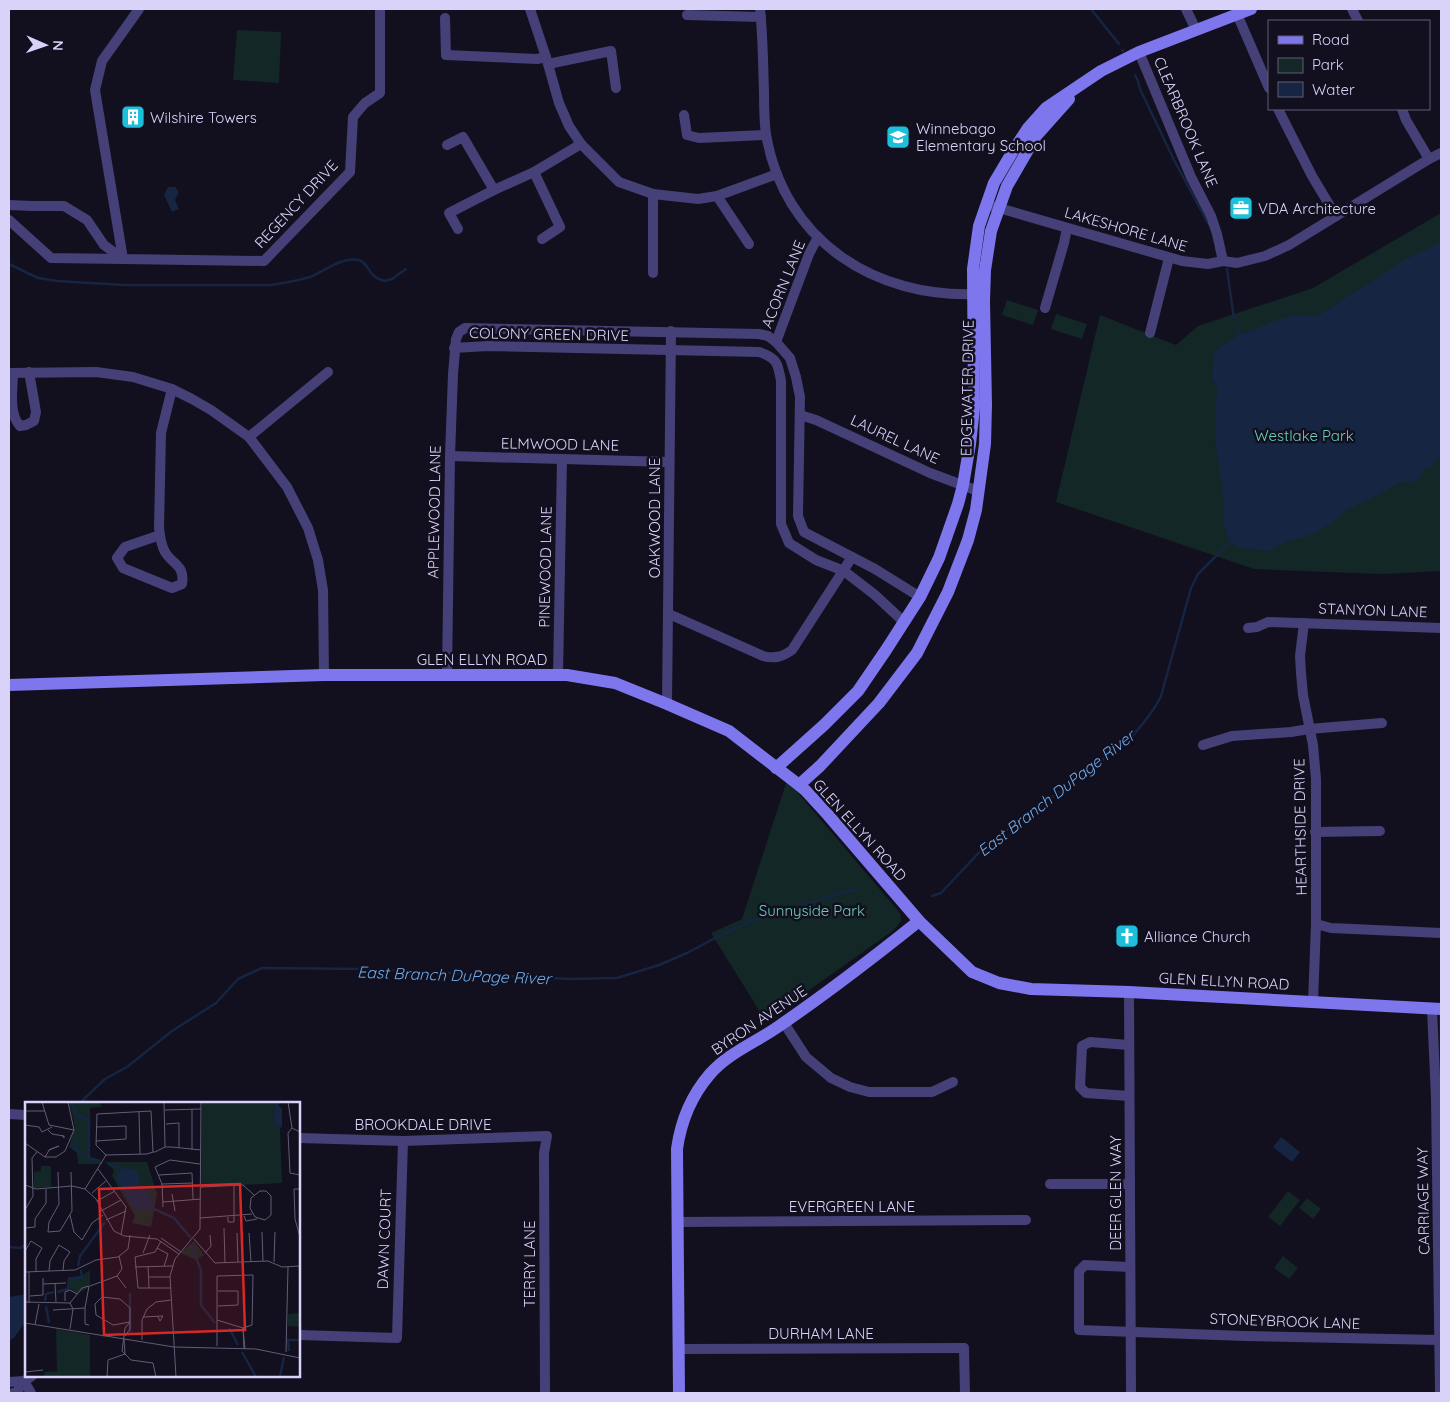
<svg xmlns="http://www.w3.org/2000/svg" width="1450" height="1402" font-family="Quicksand,sans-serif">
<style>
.green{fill:#132727}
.water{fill:#152542}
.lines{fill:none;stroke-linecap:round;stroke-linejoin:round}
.stream{stroke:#152542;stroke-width:2.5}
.street{stroke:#454077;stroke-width:10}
.secondary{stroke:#7e76ec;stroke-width:12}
.labels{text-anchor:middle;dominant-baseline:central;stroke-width:5;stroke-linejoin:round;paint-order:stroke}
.poi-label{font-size:15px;fill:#d9d3f9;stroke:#120f1e;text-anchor:start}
.street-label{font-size:15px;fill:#d9d3f9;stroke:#120f1e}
.park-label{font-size:15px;fill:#69cfba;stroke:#120f1e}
.water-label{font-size:16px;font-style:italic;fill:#6eaceb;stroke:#120f1e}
.inset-river{fill:none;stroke:#152542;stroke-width:2.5}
.inset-road{fill:none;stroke:#625d76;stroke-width:1}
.view{fill:#d62828;fill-opacity:0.15;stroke:#d62828;stroke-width:2.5}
.inset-edge{fill:none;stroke:#d9d3f9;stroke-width:2.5}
</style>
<rect width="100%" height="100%" fill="#120f1e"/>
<!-- green -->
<g class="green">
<polygon points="237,30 281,32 279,83 233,80"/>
<polygon points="1441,213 1441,571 1382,574 1254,569 1056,502 1100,315 1176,345 1198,326 1313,288"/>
<polygon points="1007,300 1038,310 1033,325 1002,315"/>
<polygon points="1056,314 1087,324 1082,339 1051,329"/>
<polygon points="787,780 900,913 901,921 894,930 777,1013 765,1020 711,933 742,919"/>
<polygon points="1439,1013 1441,1014 1441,1156"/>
<polygon points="1288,1191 1300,1200 1280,1226 1268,1217"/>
<polygon points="1307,1198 1321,1209 1313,1219 1299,1208"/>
<polygon points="1283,1256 1298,1268 1289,1279 1274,1268"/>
</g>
<!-- water -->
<g class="water">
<polygon points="168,187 175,187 179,192 175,200 179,209 172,212 164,195"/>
<polygon points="1441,242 1441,456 1432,466 1424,469 1422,476 1417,481 1402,481 1382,493 1345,511 1333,523 1310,535 1294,539 1268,551 1238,547 1230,542 1224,526 1223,496 1216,447 1215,403 1218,388 1212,378 1214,352 1235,337 1267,324 1290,316 1317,316 1332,307 1347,296 1372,282 1400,262"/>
<polygon points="1281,1137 1300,1152 1292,1162 1273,1147"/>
<polygon points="26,1294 26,1321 14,1338 9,1341 9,1297"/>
</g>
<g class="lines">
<!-- stream -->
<g class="stream">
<polyline points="1091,9 1119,44"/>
<polyline points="1122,50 1123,51"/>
<polyline points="1135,75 1138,81 1140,89 1174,160 1209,225"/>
<path d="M9 264 38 278 57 281 124 285H271C284 283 297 281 310 277 325 271 341 257 358 260 366 261 368 271 374 276 377 279 381 280 385 281L392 279 406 269"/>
<polyline points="1227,269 1234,319"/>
<polyline points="1237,328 1241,337"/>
<path d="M932 896 941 893 987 844 1023 819 1128 741C1140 727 1153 713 1161 696L1191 588 1198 574 1232 540"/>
<polyline points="81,1103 84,1099 105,1079 127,1067 172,1031 216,1003 238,979 262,968 365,969 570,979 617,978 659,965 687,953 721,935 752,921 845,892 857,889"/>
<polyline points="9,1247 21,1248 26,1244"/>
</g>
<!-- street -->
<g class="street">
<polyline points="139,9 102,61 95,90 123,259 264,261 350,172 353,117 365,103 380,93 380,9"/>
<polyline points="530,9 546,57 559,103 569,126 581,144 619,182 653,194 698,199 717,196 777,174"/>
<path d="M760 9C763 37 763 64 764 92 764 106 764 120 766 134 784 241 875 299 979 294"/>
<polyline points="1186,9 1196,30"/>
<polyline points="1352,9 1358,21"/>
<polyline points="1237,14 1269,88"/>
<polyline points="687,15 761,17"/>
<polyline points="445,18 446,55 537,59 546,57"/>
<polyline points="1139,52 1191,177 1211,216 1217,234 1223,261"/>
<polyline points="548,64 611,51 616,88"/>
<polyline points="1278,109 1312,176 1336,216"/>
<polyline points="1402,109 1406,120 1429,159"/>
<polyline points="684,115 687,135 699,138 766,135"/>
<polyline points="447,145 463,137 494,190"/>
<polyline points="534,172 560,227 542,239"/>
<polyline points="653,194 653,273"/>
<polyline points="717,196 749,244"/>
<polyline points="9,205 32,206 64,206 87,220 104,245 123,259"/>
<polyline points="992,206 1182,261 1208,264 1223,261 1237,263 1265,256 1289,245 1429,159 1441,153"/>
<polyline points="9,220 51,258 123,259"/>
<polyline points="458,229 449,213 494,190 534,172 581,144"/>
<polyline points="1045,308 1064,243 1067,228"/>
<polyline points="1150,333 1169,258"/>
<polyline points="776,342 809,254 818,237"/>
<path d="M454 348 488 346 759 352C777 358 778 363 781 381V524L789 543 816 560 844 571 875 595 904 622"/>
<polyline points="9,373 96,372 133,377 172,389 192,399 211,410 249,437 287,487 308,528 318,560 323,590 324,675"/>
<path d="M13 373C13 389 8 413 20 426L26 425 34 421 36 412 29 372"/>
<polyline points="800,415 816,420 930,473 978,491"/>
<polyline points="249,437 328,372"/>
<polyline points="450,456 669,462"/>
<path d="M160 535 125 547 117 558 123 568 172 588 182 584C185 565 173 565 165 552 161 545 160 537 159 528L161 433 172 389"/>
<path d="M669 614 763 656C775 659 782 657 792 650L852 557"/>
<polyline points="1304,623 1300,656 1301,673 1303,695 1313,745 1316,779 1316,924 1313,1002"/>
<polyline points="1248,628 1257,627 1268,622 1441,628"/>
<polyline points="558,675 562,459"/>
<polyline points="447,676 450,456 453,374 456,339 459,332 465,328 759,334 768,336 776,342 790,358 796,377 800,397 798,516 804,532 875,569 920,597"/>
<polyline points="667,704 671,331"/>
<polyline points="1203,745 1232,736 1291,732 1309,729 1382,723"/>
<polyline points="1315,832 1380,831"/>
<polyline points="1316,924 1331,928 1441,933"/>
<polyline points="1129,992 1131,1393"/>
<polyline points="1432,1009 1436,1098 1440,1393"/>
<polyline points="784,1023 806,1057 831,1078 850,1087 869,1092 932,1092 953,1082"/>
<polyline points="1129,1045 1090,1042 1082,1046 1080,1087 1086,1093 1129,1096"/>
<polyline points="9,1114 26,1115"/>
<polyline points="299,1138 403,1141 547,1136 544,1153 545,1393"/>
<polyline points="1050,1184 1130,1184"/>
<polyline points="677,1222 1026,1220"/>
<polyline points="1130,1267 1085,1265 1079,1271 1079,1330 1245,1336 1439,1340"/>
<polyline points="299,1335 397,1338 403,1141"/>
<polyline points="964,1348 965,1393"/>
<polyline points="678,1349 964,1348"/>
<polyline points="9,1382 24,1381 17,1392 13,1393"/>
<polyline points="31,1393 24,1381 32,1376"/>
</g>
<!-- secondary -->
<g class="secondary">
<polyline points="9,685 324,675 567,675 615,683 667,704 729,731 799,785 806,791 828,815 919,921 972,972 999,983 1031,989 1129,992 1441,1009"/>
<polyline points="776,768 824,725 858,691 886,650 920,597 939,558 958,504 963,485 970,444 974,408 973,269 979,226 994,183 1013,151 1028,128 1046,108 1101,71 1139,52 1251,9"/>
<polyline points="799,785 820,766 879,703 917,653 948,592 968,540 976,510 985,444 986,405 984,301 985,270 991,231 1007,186 1036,136 1069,99"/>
<path d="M679 1393 677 1149C681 1120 691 1096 710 1074 729 1052 759 1041 782 1024 830 991 874 957 919 921"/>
</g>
</g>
<!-- icons -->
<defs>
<g id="building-square" transform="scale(1.25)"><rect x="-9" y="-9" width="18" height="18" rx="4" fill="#1ebfda" stroke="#120f1e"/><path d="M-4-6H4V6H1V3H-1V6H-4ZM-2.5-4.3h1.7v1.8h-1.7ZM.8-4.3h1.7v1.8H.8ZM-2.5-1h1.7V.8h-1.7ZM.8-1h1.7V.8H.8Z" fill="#fff"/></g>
<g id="school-square" transform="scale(1.25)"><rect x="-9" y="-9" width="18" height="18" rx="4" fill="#1ebfda" stroke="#120f1e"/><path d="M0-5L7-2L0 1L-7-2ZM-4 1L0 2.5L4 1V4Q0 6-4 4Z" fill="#fff"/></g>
<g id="office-square" transform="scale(1.25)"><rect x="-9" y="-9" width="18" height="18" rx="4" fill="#1ebfda" stroke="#120f1e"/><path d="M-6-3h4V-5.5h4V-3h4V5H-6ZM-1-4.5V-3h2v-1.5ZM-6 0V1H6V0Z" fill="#fff"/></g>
<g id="church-square" transform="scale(1.25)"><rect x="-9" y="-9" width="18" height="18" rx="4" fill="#1ebfda" stroke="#120f1e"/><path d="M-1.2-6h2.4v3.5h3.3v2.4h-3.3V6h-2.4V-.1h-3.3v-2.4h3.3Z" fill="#fff"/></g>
</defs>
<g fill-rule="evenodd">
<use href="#building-square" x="133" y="117"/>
<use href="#school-square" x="898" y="137"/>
<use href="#office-square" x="1241" y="208"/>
<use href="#church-square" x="1127" y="936"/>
</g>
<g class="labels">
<!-- poi labels -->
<g class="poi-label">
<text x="150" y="117">Wilshire Towers</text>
<text x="916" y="128">Winnebago<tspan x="916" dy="17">Elementary School</tspan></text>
<text x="1258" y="208">VDA Architecture</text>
<text x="1144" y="936">Alliance Church</text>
</g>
<!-- street labels -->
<g class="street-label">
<text transform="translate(1186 122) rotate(67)">CLEARBROOK LANE</text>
<text transform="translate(296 204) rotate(-47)">REGENCY DRIVE</text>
<text transform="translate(1126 229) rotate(16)">LAKESHORE LANE</text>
<text transform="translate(783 284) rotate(-68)">ACORN LANE</text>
<text transform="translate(549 334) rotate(1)">COLONY GREEN DRIVE</text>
<text transform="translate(967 388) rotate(-89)">EDGEWATER DRIVE</text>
<text transform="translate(895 439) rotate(25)">LAUREL LANE</text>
<text transform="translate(560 444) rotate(1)">ELMWOOD LANE</text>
<text transform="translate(434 512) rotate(-89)">APPLEWOOD LANE</text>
<text transform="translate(654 518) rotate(-90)">OAKWOOD LANE</text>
<text transform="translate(545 567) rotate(-89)">PINEWOOD LANE</text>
<text transform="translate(1373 610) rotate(2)">STANYON LANE</text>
<text x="482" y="659">GLEN ELLYN ROAD</text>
<text transform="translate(1300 827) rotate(-91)">HEARTHSIDE DRIVE</text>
<text transform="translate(860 830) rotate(48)">GLEN ELLYN ROAD</text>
<text transform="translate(1224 981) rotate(3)">GLEN ELLYN ROAD</text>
<text transform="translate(759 1020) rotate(-34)">BYRON AVENUE</text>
<text x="423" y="1124">BROOKDALE DRIVE</text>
<text transform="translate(1115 1193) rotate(-90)">DEER GLEN WAY</text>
<text transform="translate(1423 1201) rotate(-91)">CARRIAGE WAY</text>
<text x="852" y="1206">EVERGREEN LANE</text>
<text transform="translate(384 1239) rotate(-88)">DAWN COURT</text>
<text transform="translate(529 1264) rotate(-90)">TERRY LANE</text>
<text transform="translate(1285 1321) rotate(2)">STONEYBROOK LANE</text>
<text x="821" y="1333">DURHAM LANE</text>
</g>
<!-- park labels -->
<g class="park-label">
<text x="1304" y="435">Westlake Park</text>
<text x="812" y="910">Sunnyside Park</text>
</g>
<!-- water labels -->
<g class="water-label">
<text transform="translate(1056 793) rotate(-38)">East Branch DuPage River</text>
<text transform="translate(454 975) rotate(2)">East Branch DuPage River</text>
</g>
</g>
<!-- overview -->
<g transform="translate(25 1102)">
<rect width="275" height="275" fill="#120f1e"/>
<path d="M44 0H76V5L65 6V55L78 60 77 62H53L52 51 44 45 50 24ZM177 0H254L257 81 176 85ZM80 60H122L132 92 126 125 107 121 110 114 87 74 89 68ZM16 64H26V85L9 86V70L16 69ZM169 139 179 153 171 158 155 151ZM65 168V185L52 192 44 186V175L56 174ZM275 198V225L263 224V212L274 211ZM31 227 65 233V275H19V270L32 269Z" fill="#132727"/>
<path d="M250 0 257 7V26L249 22ZM100 66 113 69 115 83 123 89 130 107 109 108 90 74Z" fill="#152542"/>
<path class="inset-river" d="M46 0 52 13 64 18V56L75 59M51 37 50 47 61 55M83 62 98 67M129 107 149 116 166 136M166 144 176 168V203L190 221M53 164 55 154 80 120M32 190 43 187 44 177 57 175 56 168M105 191V233M20 199 21 192 29 190M21 204 24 221M204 226 213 243M264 249 263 238H275M217 250 231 275M255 275 259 255"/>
<path class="inset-road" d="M17 0 24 23 49 28M139 0 140 45M263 0 267 26 275 30M140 8 176 7M0 9H20M114 10 115 52M141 22 154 21V45M0 23 14 25 17 30 27 25M267 26 263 31 265 71 275 73M23 28 27 32 39 34V36L37 33M71 39 101 37V24L71 25M0 41 20 55H31L40 49 49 28 43 0M167 48V7M128 50 126 9 72 12 71 43 81 53 122 52 128 50H130L140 45H147L176 48M20 55 23 50 24 48 26 47 34 44 24 48M73 67 101 105 96 133M33 70 34 102 24 120 23 130 35 129 47 109 46 70M134 73 167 71 168 97M137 82 168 81M0 83 11 87 47 84 60 87 71 97 89 129 99 134 132 137 154 152M176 85 218 83 229 93M60 87 81 53M275 87H269L270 117 275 135M235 89H241L246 94V113L240 118 230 115 225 106 226 96ZM67 91 82 78M147 92 150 109M72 99 90 89M138 100 176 97M138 105 137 82 130 65 145 58 175 62M0 108 8 94 7 56 12 50M76 109 96 98M45 113 49 130 57 138 67 121 78 113M219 114 221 119 232 117M203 115V120H209V84M175 116 227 112M81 118 101 109M0 126 10 125V117L21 101V87M199 126 200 161M237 130 238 159M212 131 213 160M224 131 226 160M136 136 156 150M169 137 190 161 243 159 257 165 275 164M132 146 143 152 139 164M0 149 6 139 17 146 11 157V170M118 151 125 133M180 151 186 144 185 133M249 160 250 130M123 164 124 186M110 165 148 164M24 169 25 159 34 143 45 150 39 159 38 169M0 170 50 168 71 158 93 155 103 147 105 133M4 170V201M92 174 101 186M124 175H145M18 182 41 181M30 182 31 200M65 184 92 174 97 167 94 154M113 186 110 155 130 150 136 139M113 186H146M193 189H213V203L193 204M5 194 18 193V176M77 195 95 197 105 206V220L88 223 71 213 70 202ZM40 199V190L45 188 52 192M0 200 45 201 48 207 45 227M45 201 57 186 64 184 60 206V222L64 223M28 208 60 206M118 215 138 214 135 219 133 215M105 220 100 226 97 249 106 258 128 261 131 275M0 221 149 245 231 247 275 256M10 223 14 202M100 234 105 227V220M99 237 100 252M117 238V218L122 207 131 200 146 198M192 244V174L228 173 227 223 218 226 192 218M219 247 218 226 220 247M261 250 263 165M0 270 18 268M82 275 83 258 100 252M151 275 145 174 150 157 175 127 176 0"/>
<path class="view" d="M215 82 220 228 79 233 74 87Z"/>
<rect width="275" height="275" class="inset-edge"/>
</g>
<!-- border -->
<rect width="1450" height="1402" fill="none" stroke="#d9d3f9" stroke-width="20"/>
<!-- legend -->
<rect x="1268" y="20" width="162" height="90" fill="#120f1e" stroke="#625d76"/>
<rect x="1278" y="36" width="25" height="8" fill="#7e76ec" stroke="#625d76"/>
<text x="1312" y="45" font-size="15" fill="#d9d3f9">Road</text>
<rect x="1278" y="58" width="25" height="15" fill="#132727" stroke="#625d76"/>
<text x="1312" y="70" font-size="15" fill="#d9d3f9">Park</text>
<rect x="1278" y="82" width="25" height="15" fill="#152542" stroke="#625d76"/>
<text x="1312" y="95" font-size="15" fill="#d9d3f9">Water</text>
<!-- north arrow -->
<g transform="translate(45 45) rotate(92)" stroke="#120f1e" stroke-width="4" paint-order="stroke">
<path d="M0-4L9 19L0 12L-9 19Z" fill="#d9d3f9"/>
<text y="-8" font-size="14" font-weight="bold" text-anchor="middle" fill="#d9d3f9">N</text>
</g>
</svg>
